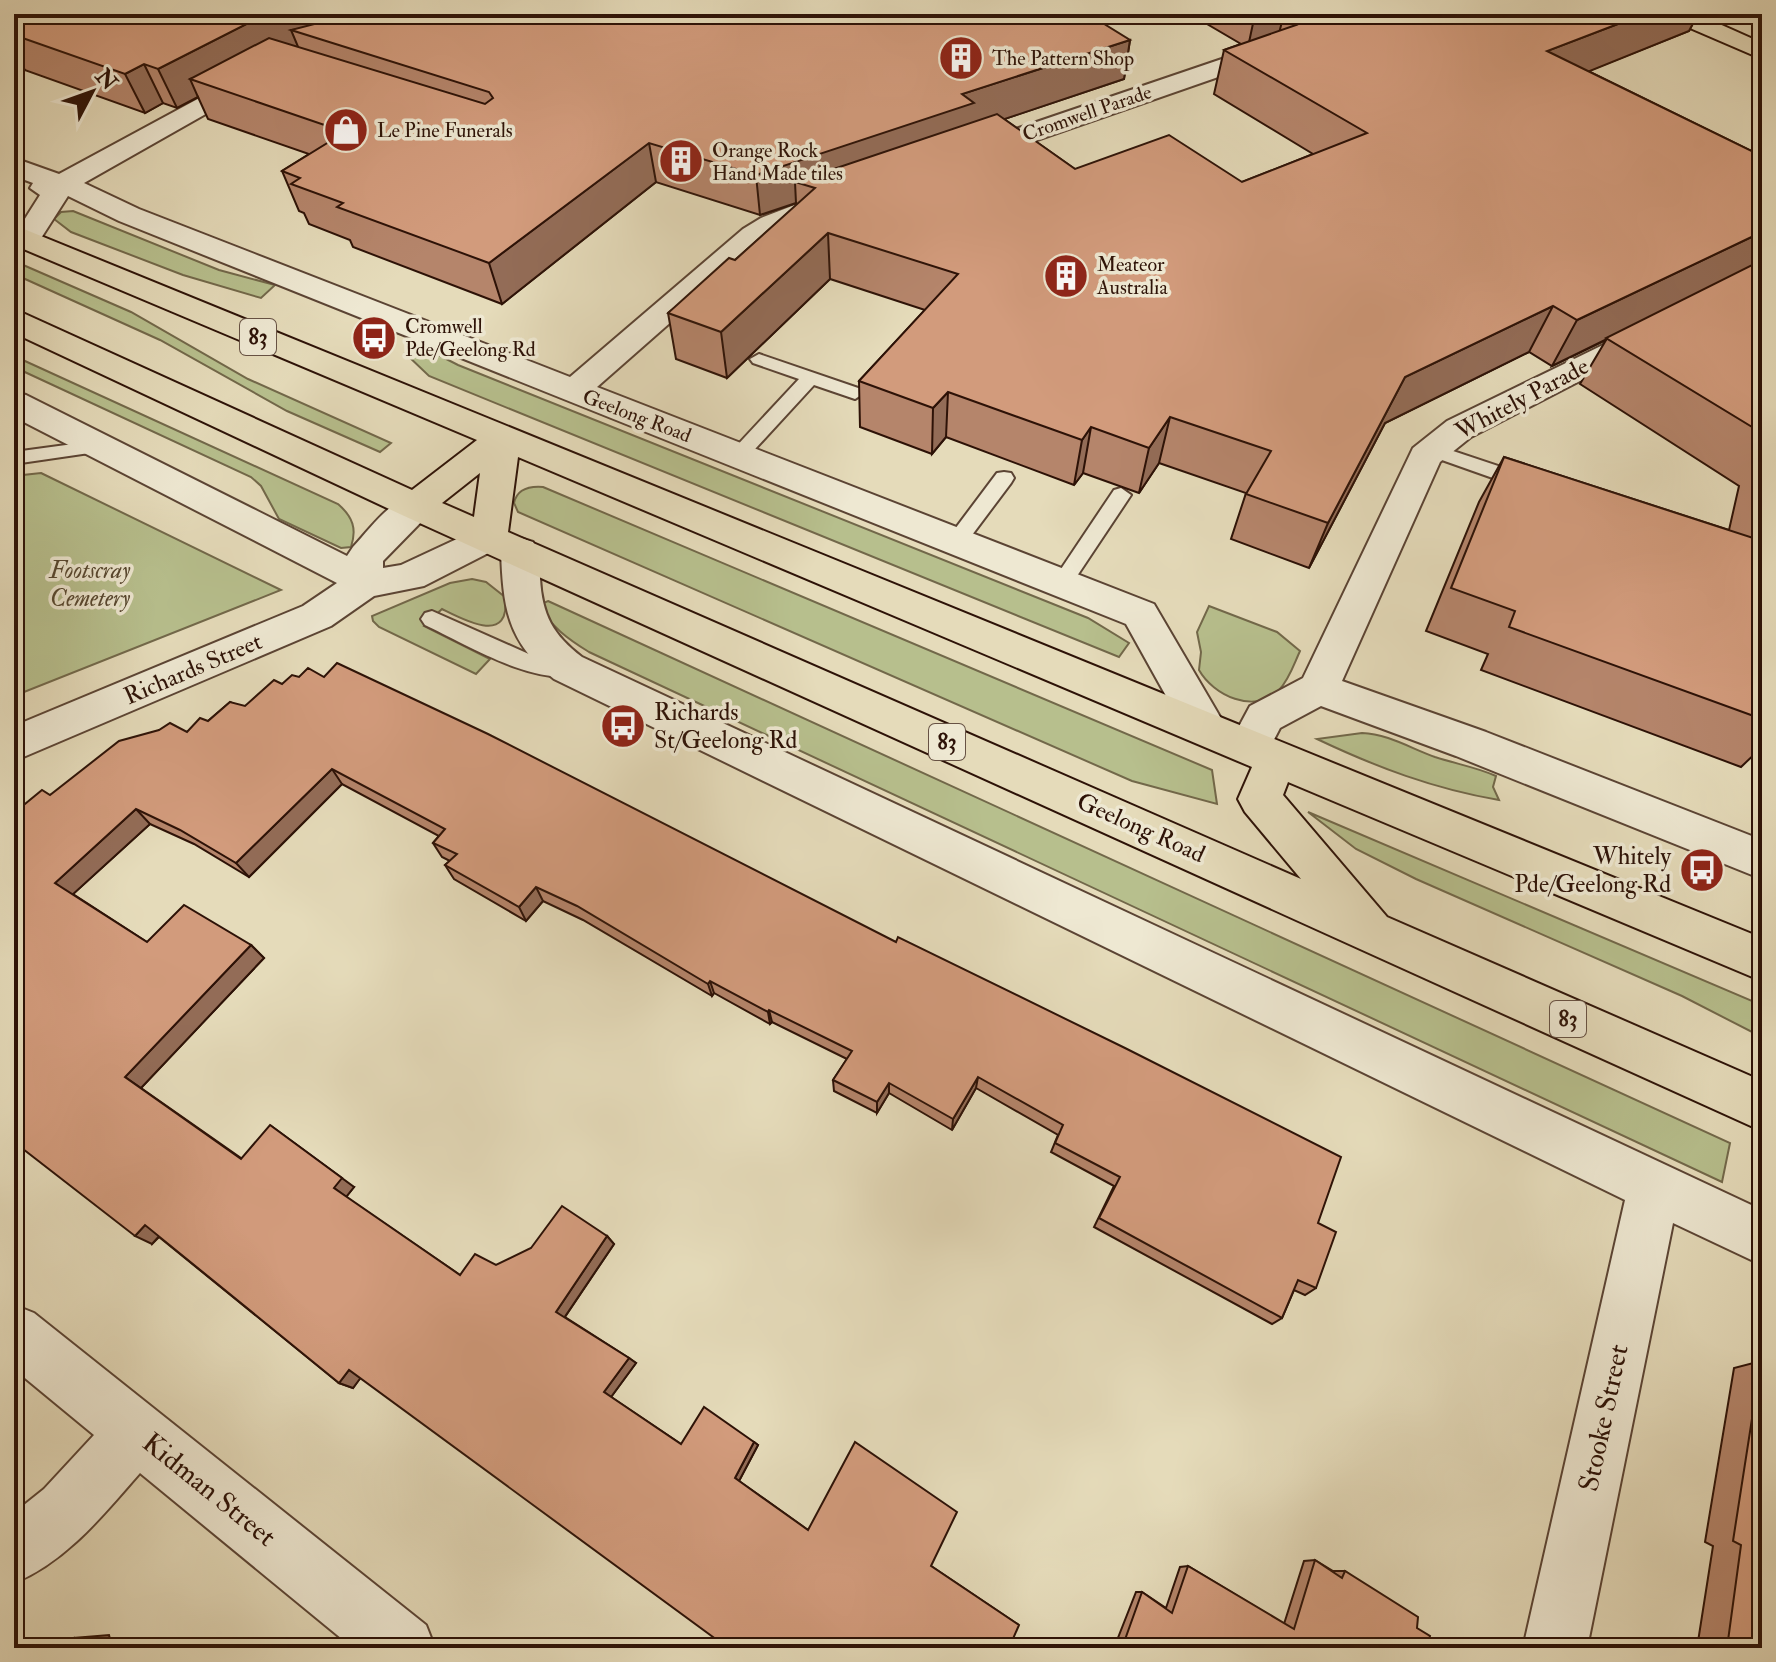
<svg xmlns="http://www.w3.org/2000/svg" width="1776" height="1662" font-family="'IM FELL Double Pica',serif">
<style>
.green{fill:#b7bf8d;stroke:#72684a;stroke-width:2}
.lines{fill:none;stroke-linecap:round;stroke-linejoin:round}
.lane-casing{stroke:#5b4434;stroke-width:4}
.street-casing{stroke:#5b4434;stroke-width:4}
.primary-casing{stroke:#2d1207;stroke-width:4}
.highway-casing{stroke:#2d1207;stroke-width:4}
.lane{fill:#eee8d2;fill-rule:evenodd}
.street{fill:#eee8d2;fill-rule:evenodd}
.primary{fill:#e5dbba;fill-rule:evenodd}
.highway{fill:#e5dbba;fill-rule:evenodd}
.wall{fill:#b5856b;stroke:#2d1207;stroke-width:2}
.shaded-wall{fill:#936c57;stroke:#2d1207;stroke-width:2}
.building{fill:#d29b7c;stroke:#2d1207;stroke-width:2}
.labels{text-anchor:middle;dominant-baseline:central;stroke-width:7;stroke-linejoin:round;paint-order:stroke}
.far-poi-label{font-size:20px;fill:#2d1207;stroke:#eee8d2;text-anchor:start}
.far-street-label{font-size:20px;fill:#2d1207;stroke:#eee8d2}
.shield{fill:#eee8d2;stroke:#675244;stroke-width:2}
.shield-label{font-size:22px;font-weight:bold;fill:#2d1207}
.street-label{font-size:24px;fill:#2d1207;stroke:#eee8d2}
.park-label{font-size:24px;font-style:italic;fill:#56462f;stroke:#eee8d2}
.poi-label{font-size:24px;fill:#2d1207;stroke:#eee8d2;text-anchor:start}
.near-street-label{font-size:28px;fill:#2d1207;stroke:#eee8d2}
</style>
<rect width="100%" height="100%" fill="#e5dbba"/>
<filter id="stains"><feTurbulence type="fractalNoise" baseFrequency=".0025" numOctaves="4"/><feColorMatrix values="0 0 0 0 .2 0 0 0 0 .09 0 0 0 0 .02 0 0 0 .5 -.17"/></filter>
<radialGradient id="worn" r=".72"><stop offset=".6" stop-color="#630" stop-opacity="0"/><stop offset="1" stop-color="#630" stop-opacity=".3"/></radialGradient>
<!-- green -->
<g class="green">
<polygon points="73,211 219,270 275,285 261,298 183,275 71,232 54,219 61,212"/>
<polygon points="14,261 131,312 248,379 391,443 380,452 287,411 160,340 14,274"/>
<polygon points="417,344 458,365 1088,618 1129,643 1119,657 429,376 405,353"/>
<path d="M14 356 338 504C353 517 357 529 351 547L341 548 279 519 261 486 251 477 14 367Z"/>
<polygon points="41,473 281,590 14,696 14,476"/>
<path d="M543 487 1212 770 1217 804 1132 781 518 512 514 503C517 489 530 486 543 487Z"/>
<path d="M472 579 486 582 505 597C511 646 464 620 442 609L424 626 490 659 476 674 379 627 373 621 372 616 450 583Z"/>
<path d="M548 601 1730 1143 1722 1182 589 652C571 641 547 625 541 604Z"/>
<path d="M1209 606 1277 632 1300 651C1294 664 1289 680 1279 690 1254 715 1213 695 1199 670L1201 652 1197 632Z"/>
<path d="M1362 733C1388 734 1410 748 1435 757 1456 764 1476 767 1496 776L1493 787 1499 800C1434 789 1376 767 1317 739Z"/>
<polygon points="1308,812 1757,1003 1752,1032 1682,996 1416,879 1356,849"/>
</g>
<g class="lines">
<!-- lane casing -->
<g class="lane-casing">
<g id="lane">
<polygon points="759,354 861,389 864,393 855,399 814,385 745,460 731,460 729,456 731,452 799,379 753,363 750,359"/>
<polygon points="103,440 110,442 112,446 110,450 14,464 14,452"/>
<polygon points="1432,444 1531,477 1534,482 1524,489 1425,454 1423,450"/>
<polygon points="1004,472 1011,473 1014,478 1011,483 963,547 949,547 946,542 949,537 997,473"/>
<polygon points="1121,488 1131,495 1069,588 1055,588 1052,583 1055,578 1114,490"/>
<path d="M432 611 531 655 576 662 579 668 576 674C535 687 462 642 425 625L421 619 425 613Z"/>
</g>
</g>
<!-- street casing -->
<g class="street-casing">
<g id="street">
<polygon points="1354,14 1389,14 1385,19 980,160 960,160 956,154 960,148"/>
<polygon points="255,68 264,71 268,76 264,81 84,183 139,209 570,377 743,229 761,218 826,193 836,190 846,193 850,199 846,205 781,230 763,241 597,387 1154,604 1226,727 1220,739 1205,743 1190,739 1126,624 119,221 68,196 36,246 26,249 16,246 14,236 40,195 30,188 33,183 14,176 14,158 59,174"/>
<polygon points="1646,324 1657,327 1662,334 1657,341 1471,437 1440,462 1342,681 1486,732 1762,840 1762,879 1456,756 1321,706 1280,728 1265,757 1250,762 1235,757 1229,745 1250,706 1303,678 1413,448 1447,421"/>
<path d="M14 392 26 395 347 556 353 547C373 526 397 488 428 497L433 506 428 515 383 561V568L401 565 489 524 502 528 507 537 502 546 424 586 374 596 331 626 14 761V726L303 606 337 583 14 417Z"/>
<path d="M520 538 533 542C540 553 539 565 540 578 542 615 553 635 582 657L1762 1210V1265L1673 1223 1587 1648H1523L1625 1200 554 679C507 642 503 607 501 551L507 542Z"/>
<path d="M14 1305 34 1313 426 1625 435 1648H353L140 1473C103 1515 67 1561 14 1583V1513L44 1489 94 1435 14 1369Z"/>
</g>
</g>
<!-- primary casing -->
<g class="primary-casing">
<polygon id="primary" points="1665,14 1697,14 1762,43 1762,59 1669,19"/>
</g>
<!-- highway casing -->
<g class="highway-casing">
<path id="highway" d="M14 225 1762 938V981L1288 782 1283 795 1387 917 1762 1081V1131L402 515 14 333V312L25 314 412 490 477 440 14 245ZM518 457 1252 767 1238 799 1245 812 1301 879 508 532ZM480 473 474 517 442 503Z"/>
</g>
<!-- lane -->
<use href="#lane" class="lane"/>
<!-- street -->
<use href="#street" class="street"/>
<!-- primary -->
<use href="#primary" class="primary"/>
<!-- highway -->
<use href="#highway" class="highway"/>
</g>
<!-- wall -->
<g class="wall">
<polygon points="14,14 1130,40 1124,79 1004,119 1075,169 1242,182 1313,154 1214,94 1224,50 1241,44 1190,14 1698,14 1689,31 1588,71 1762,156 1762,747 1741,767 1481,670 1488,654 1426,631 1479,502 1504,457 1729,530 1739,486 1580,384 1606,340 1552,366 1529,352 1385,423 1309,568 1231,539 1246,493 1159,463 1139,493 1083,473 1074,485 946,437 932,454 860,427 859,381 925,310 830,279 727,378 676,359 668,313 735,260 797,205 796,203 760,215 656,182 502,304 353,247 350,240 309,224 304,213 299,211 282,171 309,154 208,119 198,97 177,108 163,103 145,113 25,70 14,75"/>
<polygon points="1704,14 1732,14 1718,20"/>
<polygon points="1746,14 1762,14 1762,21"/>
<polygon points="230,702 1318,1223 1316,1288 1305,1295 1294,1290 1282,1318 1272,1324 1094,1227 1114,1186 1051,1152 1058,1135 976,1088 952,1130 889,1093 877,1113 834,1091 833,1080 847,1059 772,1022 770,1024 714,993 712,996 583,920 543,901 526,921 454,879 445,865 450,861 442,857 433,843 439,836 342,784 249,877 194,844 150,824 73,894 147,942 251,945 264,958 141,1088 241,1158 354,1187 346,1197 460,1275 607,1236 614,1244 565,1317 629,1358 636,1363 611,1397 681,1444 754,1442 758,1445 739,1481 808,1530 931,1566 1019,1625 360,1378 353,1388 339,1383 159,1237 152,1244 50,795 187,732 208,721"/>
<polygon points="1761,1361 1762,1648 1697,1648 1713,1546 1705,1542 1734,1368"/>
<polygon points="1315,1560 1333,1571 1345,1571 1417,1628 1427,1648 1114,1648 1136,1592 1142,1592 1166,1608 1180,1567 1188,1566 1284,1624 1304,1561"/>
</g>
<!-- shaded-wall -->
<g class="shaded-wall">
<polygon points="272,14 432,14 291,30 299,49 190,79 198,97 177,108 158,69 258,18"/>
<polygon points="1255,14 1345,14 1283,18 1278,37 1248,47"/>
<polygon points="1644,14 1698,14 1689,31 1528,96 1547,51"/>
<polygon points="1721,14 1732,14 1718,20"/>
<polygon points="1130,40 1124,79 972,130 795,182 796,203 760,215 756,175 962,94"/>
<polygon points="14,52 25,70 14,75"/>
<polygon points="144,64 163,103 145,113 125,74"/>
<polygon points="649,143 656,182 502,304 489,263"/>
<polygon points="1762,232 1762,263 1552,366 1577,320"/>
<polygon points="828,233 830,279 727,378 721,332"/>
<polygon points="1553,306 1529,352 1385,423 1309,568 1328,523 1405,377"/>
<polygon points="948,392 946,437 932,454 933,408"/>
<polygon points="1170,417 1159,463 1139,493 1149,448"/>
<polygon points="1091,427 1083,473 1074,485 1082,440"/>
<polygon points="332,769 342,784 249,877 236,863"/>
<polygon points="136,809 150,824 71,896 55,883"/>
<polygon points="536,887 543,901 526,921 519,907"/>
<polygon points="251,945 264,958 141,1088 125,1077"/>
<polygon points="710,981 714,993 712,996 708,984"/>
<polygon points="769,1010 772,1022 770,1024 768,1012"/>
<polygon points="978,1077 976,1088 952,1130 953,1119"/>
<polygon points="889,1083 889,1093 877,1113 877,1102"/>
<polygon points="270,1125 354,1187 346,1197 334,1188"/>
<polygon points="145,1225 162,1233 152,1244 135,1236"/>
<polygon points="607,1236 614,1244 564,1318 556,1312"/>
<polygon points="629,1358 636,1363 611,1397 604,1392"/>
<polygon points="349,1370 362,1376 353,1388 339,1383"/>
<polygon points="754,1442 758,1445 739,1481 735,1478"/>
<polygon points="109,1635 112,1648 76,1648 74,1638"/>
</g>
<!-- building -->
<g class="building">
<polygon points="14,14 272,14 258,18 158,69 144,64 125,74 14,35"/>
<polygon points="353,14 1088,14 1130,40 962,94 974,103 756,175 649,143 489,263 337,207 343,203 291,184 300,178 282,171 345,132 190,79 269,38 485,104 493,98 489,92 291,30"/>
<polygon points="1295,14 1644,14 1547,51 1762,156 1762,232 1577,320 1553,306 1405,377 1328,523 1246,494 1271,451 1170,417 1149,448 1091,427 1082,440 948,392 933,408 859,381 958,274 828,233 721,332 668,313 729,258 735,260 815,188 795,182 997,114 1075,169 1169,135 1242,182 1367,133 1224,50 1296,25 1283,18"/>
<polygon points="1762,260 1762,433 1606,338"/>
<polygon points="1504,457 1753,538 1762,497 1762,719 1509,627 1515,611 1451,588"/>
<polygon points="337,663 488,734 896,942 898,937 1125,1048 1341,1157 1318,1223 1336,1232 1316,1288 1298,1280 1282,1318 1099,1218 1120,1177 1055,1143 1063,1125 978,1077 953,1119 889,1083 877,1102 833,1080 852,1051 769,1010 768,1012 710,981 708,984 577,906 536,887 519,907 445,865 457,854 433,843 445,829 332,769 236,863 180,830 136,809 55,883 147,942 184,905 251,945 125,1077 241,1159 270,1125 342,1178 334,1188 460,1275 475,1254 496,1265 531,1248 562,1206 607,1236 556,1312 629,1358 604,1392 681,1444 704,1407 754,1442 735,1478 808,1530 855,1442 957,1512 931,1566 1019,1625 1009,1648 728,1648 349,1370 339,1383 145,1225 135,1236 14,1142 14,813 42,790 50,795 119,741 159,730 170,723 187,732 200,718 208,721 230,702 245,706 274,680 282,684 292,675 299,677 308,668 324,677"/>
<polygon points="1761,1361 1762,1648 1727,1648 1741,1545 1733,1541"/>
<polygon points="1315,1560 1342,1578 1345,1571 1418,1617 1417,1628 1430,1636 1427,1648 1122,1648 1142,1592 1172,1613 1188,1566 1294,1629"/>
<polygon points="74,1638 76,1648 58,1648"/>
</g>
<!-- icons -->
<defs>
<g id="building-disc" transform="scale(2.3)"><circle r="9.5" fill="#8f2418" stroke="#eee8d2"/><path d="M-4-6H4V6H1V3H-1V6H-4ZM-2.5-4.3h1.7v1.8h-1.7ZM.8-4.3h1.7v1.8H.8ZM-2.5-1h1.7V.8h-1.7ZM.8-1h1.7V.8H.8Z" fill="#fff"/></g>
<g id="shop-disc" transform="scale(2.3)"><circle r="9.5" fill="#8f2418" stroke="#eee8d2"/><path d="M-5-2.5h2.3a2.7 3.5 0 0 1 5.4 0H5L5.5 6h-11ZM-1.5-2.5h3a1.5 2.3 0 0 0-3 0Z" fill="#fff"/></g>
<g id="bus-disc" transform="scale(2.3)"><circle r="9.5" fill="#8f2418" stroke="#eee8d2"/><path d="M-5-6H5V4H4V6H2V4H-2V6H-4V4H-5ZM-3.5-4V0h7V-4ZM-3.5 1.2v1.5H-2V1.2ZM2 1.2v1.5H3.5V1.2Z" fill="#fff"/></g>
</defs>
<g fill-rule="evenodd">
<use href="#building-disc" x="961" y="58"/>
<use href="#shop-disc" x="346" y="130"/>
<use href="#building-disc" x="681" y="161"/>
<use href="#building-disc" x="1066" y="276"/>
<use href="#bus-disc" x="374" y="338"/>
<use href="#bus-disc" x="623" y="726"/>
<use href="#bus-disc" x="1702" y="870"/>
</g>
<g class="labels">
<!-- far-poi labels -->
<g class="far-poi-label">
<text x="992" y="58">The Pattern Shop</text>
<text x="377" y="130">Le Pine Funerals</text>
<text x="712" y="150">Orange Rock<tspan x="712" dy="23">Hand Made tiles</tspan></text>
<text x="1097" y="264">Meateor<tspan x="1097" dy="23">Australia</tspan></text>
<text x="405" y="326">Cromwell<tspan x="405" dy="23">Pde/Geelong Rd</tspan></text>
</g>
<!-- far-street labels -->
<g class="far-street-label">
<text transform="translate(1087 113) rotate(-19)">Cromwell Parade</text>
<text transform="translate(637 416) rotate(21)">Geelong Road</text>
</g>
<!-- shield labels -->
<g class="shield">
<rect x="240" y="319" width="36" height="36" rx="6"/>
<rect x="929" y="724" width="36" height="36" rx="6"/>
<rect x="1550" y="1001" width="36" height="36" rx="6"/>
</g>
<g class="shield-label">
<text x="258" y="337">83</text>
<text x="947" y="742">83</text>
<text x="1568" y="1019">83</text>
</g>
<!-- street labels -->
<g class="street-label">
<text transform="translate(1522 399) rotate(-28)">Whitely Parade</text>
<text transform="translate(193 669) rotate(-23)">Richards Street</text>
<text transform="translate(1141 828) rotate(24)">Geelong Road</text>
</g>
<!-- park labels -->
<g class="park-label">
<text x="90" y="570">Footscray<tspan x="90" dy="28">Cemetery</tspan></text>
</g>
<!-- poi labels -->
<g class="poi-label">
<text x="654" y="712">Richards<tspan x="654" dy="28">St/Geelong Rd</tspan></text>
<text x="1671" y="856" text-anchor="end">Whitely<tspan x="1671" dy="28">Pde/Geelong Rd</tspan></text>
</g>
<!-- near-street labels -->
<g class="near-street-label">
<text transform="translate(1604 1418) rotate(-78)">Stooke Street</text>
<text transform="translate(209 1490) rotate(39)">Kidman Street</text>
</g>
</g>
<!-- margin -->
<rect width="1776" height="1662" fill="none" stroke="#e5dbba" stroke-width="48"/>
<rect x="16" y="16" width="1744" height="1630" fill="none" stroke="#2d1207" stroke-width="4"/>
<rect x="24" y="24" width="1728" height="1614" fill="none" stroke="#2d1207" stroke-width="2"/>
<!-- north arrow -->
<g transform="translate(92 92) rotate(49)" stroke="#eee8d2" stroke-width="6" paint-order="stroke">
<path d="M0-6L14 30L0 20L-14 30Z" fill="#2d1207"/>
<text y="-12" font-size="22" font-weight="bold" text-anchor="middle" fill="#2d1207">N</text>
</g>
<rect width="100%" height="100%" filter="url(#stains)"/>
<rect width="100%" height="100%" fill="url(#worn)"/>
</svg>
